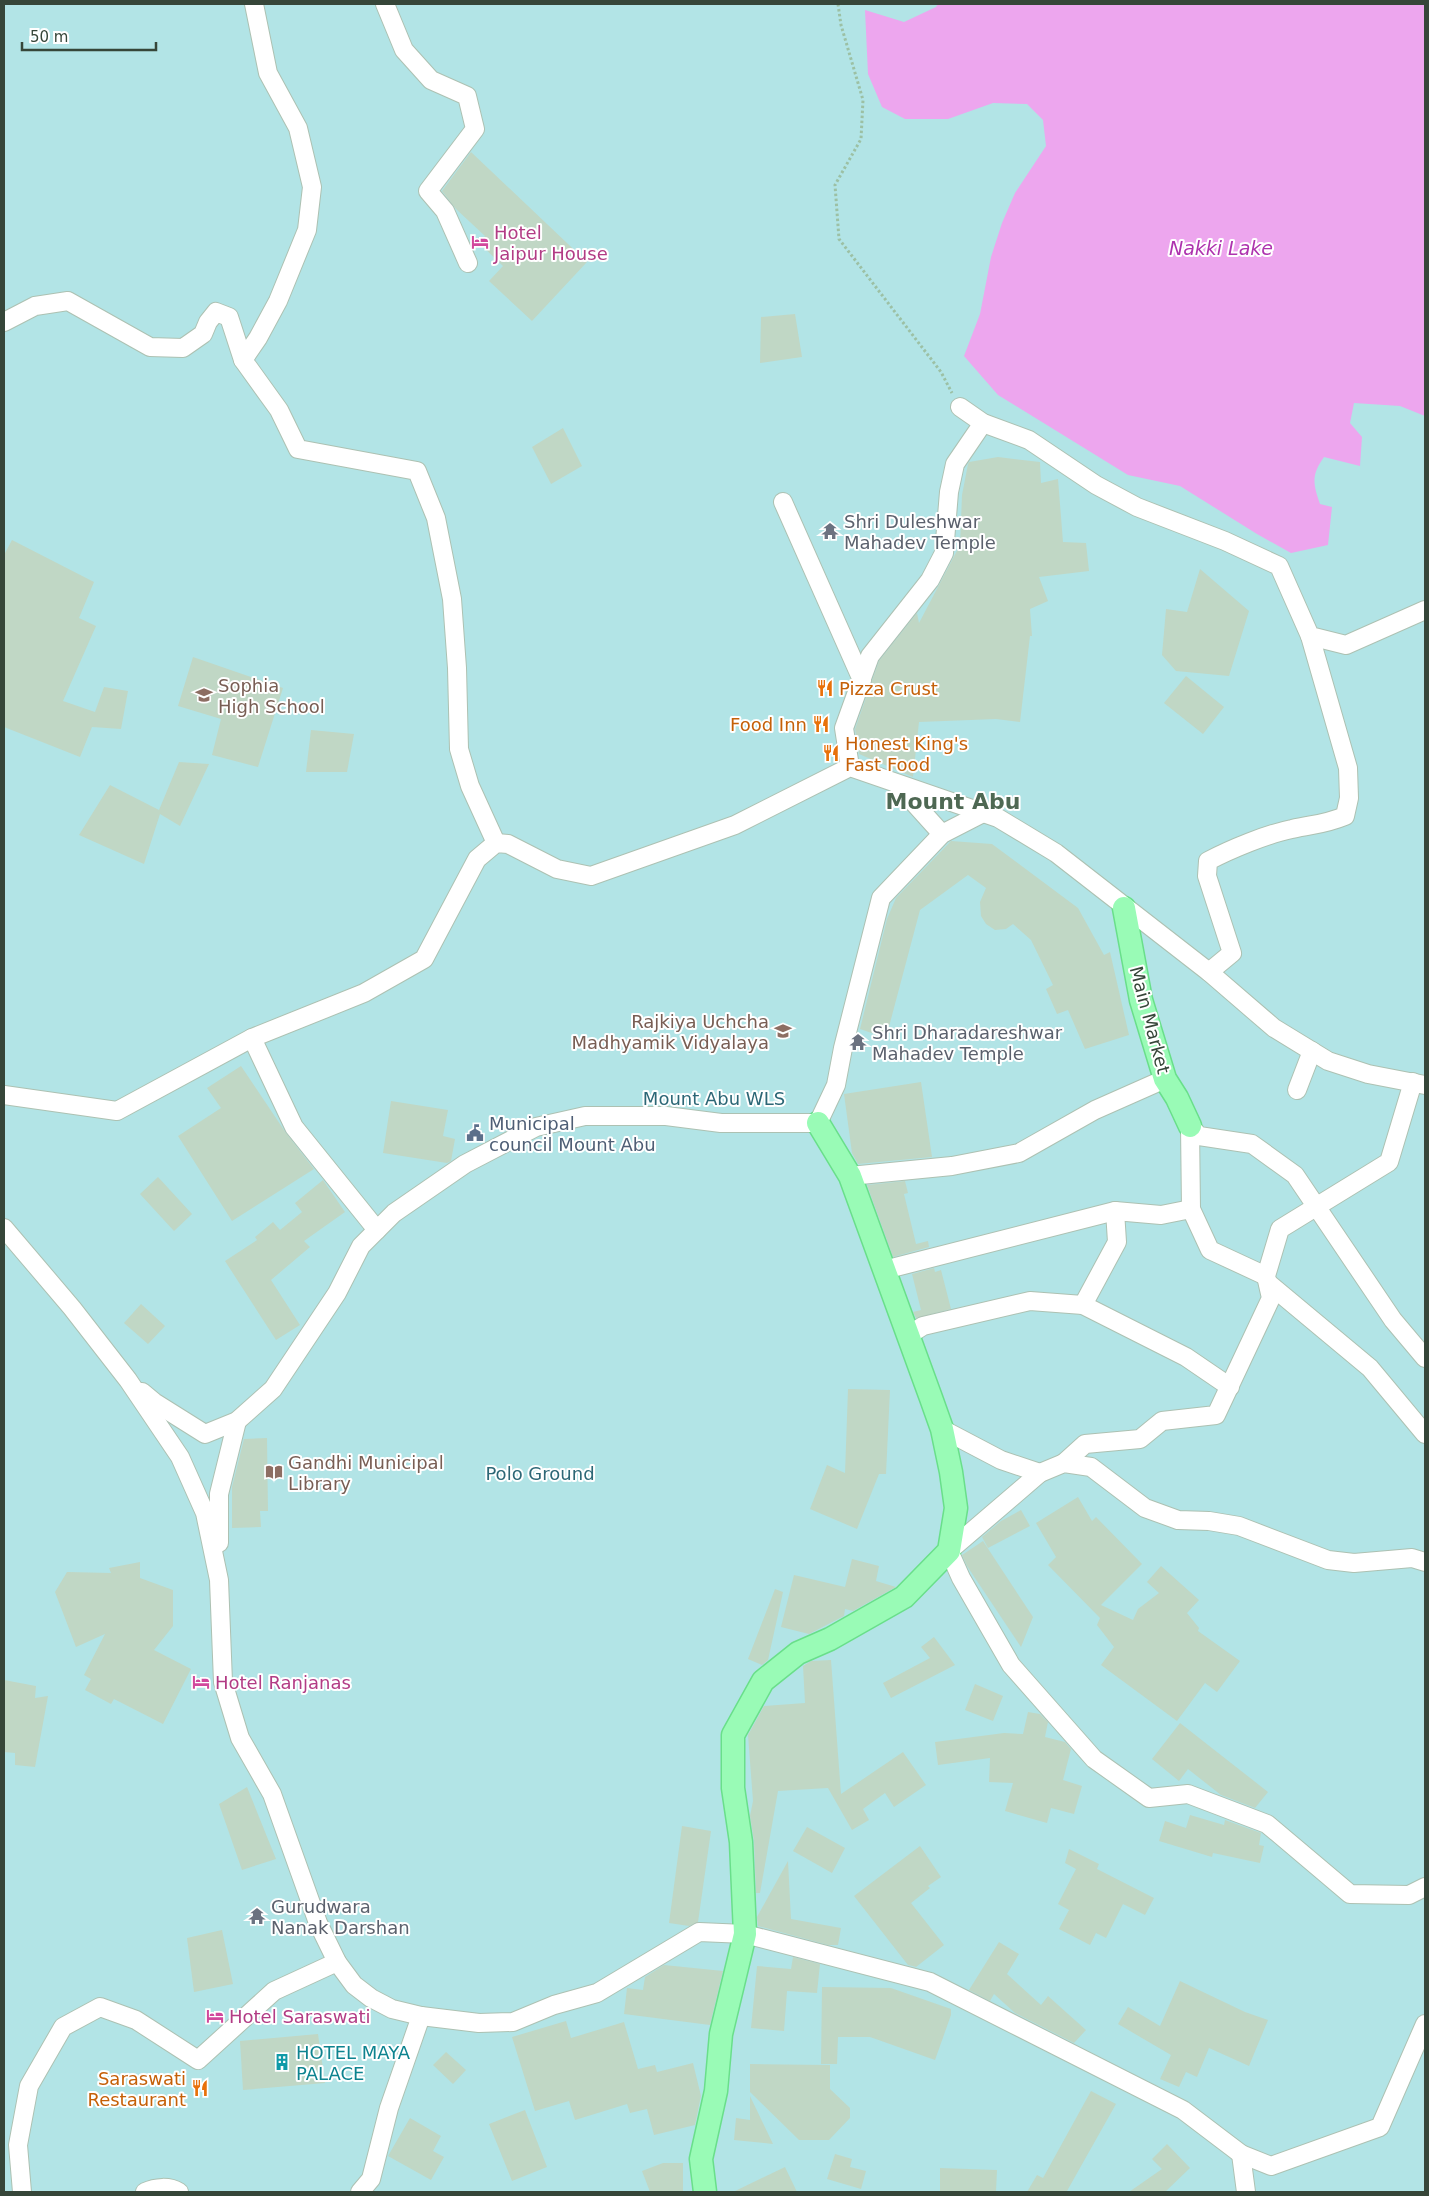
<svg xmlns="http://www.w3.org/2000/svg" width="1429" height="2196" font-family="'DejaVu Sans',sans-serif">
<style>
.green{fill:#b2e4e6}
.water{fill:#eda6ee}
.building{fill:#c0d7c5}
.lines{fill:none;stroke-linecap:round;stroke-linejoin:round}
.minor-casing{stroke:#adc1b2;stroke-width:20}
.major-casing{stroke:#69df8a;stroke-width:25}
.path{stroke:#9cc0a4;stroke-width:3;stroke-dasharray:2.5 2.5;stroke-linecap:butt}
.minor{stroke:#fff;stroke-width:18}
.major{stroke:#99fbb6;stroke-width:22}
.labels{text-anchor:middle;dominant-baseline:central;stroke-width:4;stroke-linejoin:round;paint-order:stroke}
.hotel-label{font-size:18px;fill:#b23c85;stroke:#fff;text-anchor:start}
.worship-label{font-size:18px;fill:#5b616d;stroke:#fff;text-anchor:start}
.education-label{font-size:18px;fill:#785e54;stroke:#fff;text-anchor:start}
.food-label{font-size:18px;fill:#c56008;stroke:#fff;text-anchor:start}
.street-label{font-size:18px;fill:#364639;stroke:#fff}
.park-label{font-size:18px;fill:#2c6776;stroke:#fff}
.service-label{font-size:18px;fill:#4e5e75;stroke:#fff;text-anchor:start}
.culture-label{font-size:18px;fill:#0d838f;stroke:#fff;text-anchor:start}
.water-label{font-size:19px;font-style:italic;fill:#ae33ae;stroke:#fff}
.district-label{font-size:22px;font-weight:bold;fill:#4e6853;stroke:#fff}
</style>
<rect width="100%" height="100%" fill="#e7f3eb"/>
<!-- green -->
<rect class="green" x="4" y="4" width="1421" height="2188"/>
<!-- water -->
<path class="water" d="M938 4H1425V416L1400 406 1354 403 1350 423 1362 437 1360 466 1324 457C1311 475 1313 484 1320 504L1332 507 1328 545 1291 553 1257 534 1180 486 1128 475 998 395 964 356 980 314 991 257 1002 223 1015 193 1046 146 1043 120 1027 104 993 103 948 119H905L882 107 868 74 865 10 904 22 936 7Z"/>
<!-- building -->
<g class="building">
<polygon points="471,152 587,262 532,321 489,281 503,266 479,243 485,236 456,209 442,191"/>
<polygon points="795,314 802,357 760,363 761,317"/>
<polygon points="563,428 582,466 551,484 532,447"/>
<polygon points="998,457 1040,462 1041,483 1058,479 1063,542 1086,543 1089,571 1039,577 1048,601 1030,609 1032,636 1030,636 1020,722 996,719 919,722 913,777 859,754 855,729 879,661 917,613 919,623 960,545 962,495 968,464 969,462"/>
<polygon points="12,540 94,582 79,618 96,626 63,701 95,712 104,687 128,691 121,729 92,727 80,757 4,727 4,555"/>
<polygon points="1200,569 1249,611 1229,676 1176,671 1162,655 1166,609 1187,612"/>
<polygon points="193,657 283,688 258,767 212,755 221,719 178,706"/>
<polygon points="1186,676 1224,707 1203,734 1164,703"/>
<polygon points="311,730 354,734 347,772 306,772"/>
<polygon points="179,762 209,764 180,826 160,814 144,864 79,835 110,785 159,810"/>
<polygon points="951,841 992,844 1078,908 1104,955 1110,952 1129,1035 1085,1049 1068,1010 1057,1014 1046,989 1053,985 1031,940 1013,924 1006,929 995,930 986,924 981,916 980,902 986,888 968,875 920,910 886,1038 860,1029 887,919 896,898"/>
<polygon points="241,1066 286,1133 314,1169 232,1221 178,1136 221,1108 207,1088"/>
<polygon points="921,1082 932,1157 858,1164 852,1153 844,1094"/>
<polygon points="391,1101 448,1110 443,1136 455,1139 451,1161 447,1163 383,1153"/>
<polygon points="158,1177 192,1214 174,1231 140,1194"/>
<polygon points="323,1180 345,1212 304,1241 310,1247 271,1280 300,1325 276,1340 225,1261 257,1240 255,1237 273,1222 280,1230 302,1212 295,1203"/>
<polygon points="905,1181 908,1193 904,1194 916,1244 928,1241 929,1247 893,1257 867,1185"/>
<polygon points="934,1268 935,1272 941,1270 951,1309 916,1318 913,1312 921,1310 912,1274"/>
<polygon points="141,1304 165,1326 148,1344 124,1323"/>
<polygon points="848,1389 890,1390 886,1474 879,1474 857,1529 810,1509 827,1465 845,1473"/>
<polygon points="267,1438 268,1511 260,1511 261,1527 232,1528 232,1487 244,1439"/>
<polygon points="1078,1497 1092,1521 1096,1517 1142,1564 1101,1605 1133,1620 1138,1609 1159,1593 1147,1582 1161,1566 1199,1600 1187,1613 1199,1628 1198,1631 1240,1661 1217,1692 1205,1683 1177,1721 1101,1665 1114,1647 1097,1625 1100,1618 1048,1565 1056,1557 1036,1523"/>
<polygon points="1021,1510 1030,1526 988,1548 982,1537 1001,1521"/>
<polygon points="983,1541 1033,1617 1021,1647 967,1566 962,1555"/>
<polygon points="852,1559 879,1566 876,1581 896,1587 853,1611 845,1609 844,1616 809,1634 781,1627 794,1575 845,1587"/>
<polygon points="140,1562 140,1578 173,1590 173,1626 154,1650 191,1669 163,1724 114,1699 111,1704 85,1690 91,1679 84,1675 105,1634 76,1647 55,1592 67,1572 111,1573 109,1568"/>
<polygon points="775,1589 783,1592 768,1660 762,1665 748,1659"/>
<polygon points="934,1637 955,1665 891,1698 883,1683 930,1658 921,1647"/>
<polygon points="831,1660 841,1794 903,1752 926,1785 894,1807 885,1793 863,1809 869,1820 852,1830 828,1788 778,1791 760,1893 756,1893 754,1841 750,1816 753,1801 748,1735 764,1706 805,1703 803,1666 811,1661"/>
<polygon points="4,1680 36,1686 35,1698 48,1696 35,1767 15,1765 15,1753 4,1752"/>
<polygon points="975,1684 1003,1696 993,1721 965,1710"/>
<polygon points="1028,1712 1040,1714 1048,1722 1045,1737 1065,1742 1071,1749 1063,1780 1082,1786 1074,1814 1051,1808 1047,1823 1005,1811 1013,1783 989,1782 990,1758 938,1765 935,1742 1004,1733 1023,1734"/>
<polygon points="1180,1723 1268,1792 1255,1808 1221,1795 1188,1769 1179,1781 1152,1759"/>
<polygon points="247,1787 276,1859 242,1870 219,1804"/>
<polygon points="1190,1815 1224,1825 1225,1820 1261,1833 1259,1845 1264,1846 1260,1863 1213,1853 1212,1857 1159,1841 1165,1821 1186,1828"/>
<polygon points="682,1826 711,1831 698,1922 689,1926 669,1923"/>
<polygon points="807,1827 845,1848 832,1873 793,1851"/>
<polygon points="920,1846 941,1877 928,1886 930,1888 911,1903 944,1945 916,1967 908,1965 854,1896"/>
<polygon points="1069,1849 1099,1864 1097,1869 1154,1898 1145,1915 1123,1904 1106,1938 1096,1933 1090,1945 1059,1929 1069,1910 1058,1904 1076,1869 1065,1863"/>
<polygon points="788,1861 791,1919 841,1928 838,1945 828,1945 758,1926 757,1917"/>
<polygon points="222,1930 233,1984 194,1992 187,1938"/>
<polygon points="999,1942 1019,1954 1007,1974 1041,2005 1048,1996 1086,2030 1074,2043 1015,2013 994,1994 990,2001 969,1990"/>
<polygon points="793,1957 820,1964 817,1993 787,1991 784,2031 751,2028 757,1966 791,1969"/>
<polygon points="664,1965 723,1971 710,2025 624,2014 627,1988 643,1990 645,1977"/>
<polygon points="1180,1981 1245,2012 1268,2020 1249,2066 1209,2048 1197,2077 1186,2072 1179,2087 1160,2079 1171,2055 1118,2024 1128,2007 1160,2026"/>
<polygon points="822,1987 891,1988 951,2009 951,2015 935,2060 870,2037 838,2037 837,2064 821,2064"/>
<polygon points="566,2021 571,2038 624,2022 638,2069 655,2065 657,2072 693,2063 701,2096 695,2125 654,2135 647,2109 630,2113 627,2104 575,2120 569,2101 535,2111 512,2037"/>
<polygon points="318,2034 325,2083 243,2090 240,2041"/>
<polygon points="446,2052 466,2070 453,2084 433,2065"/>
<polygon points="750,2064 830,2065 830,2089 850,2108 850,2118 829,2140 799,2140 750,2092"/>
<polygon points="1091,2091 1116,2104 1067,2191 1069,2192 1027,2192 1037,2175 1043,2178"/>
<polygon points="750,2096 773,2144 734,2140 736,2118 750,2120"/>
<polygon points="525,2110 547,2167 512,2181 489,2124"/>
<polygon points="410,2118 441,2136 433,2151 444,2157 431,2180 388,2156"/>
<polygon points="1167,2144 1190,2168 1165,2192 1129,2192 1162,2169 1152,2159"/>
<polygon points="835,2154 852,2159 850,2167 866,2171 861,2189 827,2179"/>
<polygon points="663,2163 683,2163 683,2192 650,2192 642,2171"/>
<polygon points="785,2167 797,2192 733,2192"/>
<polygon points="940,2168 997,2170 996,2192 940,2191"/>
</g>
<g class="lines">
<!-- minor casing -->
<g class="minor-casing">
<g id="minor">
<polyline points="385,4 404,50 431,80 467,96 475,129 428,191 445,211 468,263"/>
<polyline points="4,322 35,306 68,301 150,347 183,348 203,334 208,322 216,312 229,317 243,360 279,410 298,449 417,471 436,518 452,599 457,668 459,749 470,786 496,843"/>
<polyline points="243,360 258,338 278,301 307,230 312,187 298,128 268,73 254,4"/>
<polyline points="960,407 983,423 1029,440 1096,485 1137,507 1225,541 1279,566 1310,636 1346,645 1425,610"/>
<polyline points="783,502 862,680"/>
<polyline points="850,767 844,728 870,656 930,580 944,553 949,492 955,464 983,423"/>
<polyline points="897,784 942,834"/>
<path d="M1209 972 1232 953 1207 876 1208 861C1231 849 1267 834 1292 829 1314 824 1323 825 1345 816L1349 798 1348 768 1310 636"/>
<polyline points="252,1038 294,1127 377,1230"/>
<polyline points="1297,1090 1312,1051"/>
<polyline points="4,1095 117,1111 252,1038 364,993 424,959 477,859 496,843 508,844 557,869 591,876 735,825 850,767 998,818 1056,853 1209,972 1274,1028 1328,1061 1368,1074 1425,1085"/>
<polyline points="1190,1126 1199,1136 1252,1144 1295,1175 1393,1320 1425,1358"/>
<polyline points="1190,1126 1191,1209 1210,1250 1266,1276"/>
<polyline points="850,1176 952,1166 1019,1153 1095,1110 1165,1079"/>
<polyline points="4,1228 72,1308 128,1380 180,1457 205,1513 219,1580 223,1682 240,1738 272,1794 318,1923 337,1962 354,1985 371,1998 392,2009 421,2016 479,2023 513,2022 554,2005 597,1993 699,1932 745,1934 930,1982 1183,2110 1241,2154 1271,2166 1380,2127 1425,2024"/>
<polyline points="884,1270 1115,1211 1161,1215 1191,1209"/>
<polyline points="1268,1283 1370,1368 1425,1434"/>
<polyline points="1083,1305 1117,1242 1115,1211"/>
<polyline points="907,1336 923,1326 1030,1301 1083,1305 1186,1357 1230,1387"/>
<polyline points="142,1392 154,1402 205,1434 237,1421 273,1389 337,1293 361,1246 394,1213 465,1164 536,1127 585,1116 666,1116 721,1123 818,1123 836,1085 843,1048 881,898 942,834 981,814"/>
<polyline points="942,1429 1001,1460 1040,1473"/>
<polyline points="1064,1463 1085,1444 1140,1439 1162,1421 1216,1415 1271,1298 1266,1276 1280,1229 1389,1162 1413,1082"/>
<polyline points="219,1543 219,1494 237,1421"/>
<polyline points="1425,1562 1412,1558 1354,1563 1328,1560 1239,1526 1209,1521 1178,1520 1145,1508 1091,1467 1064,1463 1040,1473 949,1551 961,1578 1011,1665 1094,1759 1149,1798 1188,1794 1267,1824 1350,1894 1409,1895 1425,1887"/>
<polyline points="1241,2154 1246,2192"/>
<polyline points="22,2192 18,2145 29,2086 63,2027 100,2007 136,2020 198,2060 274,1991 337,1962"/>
<path d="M145 2192C156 2187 169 2186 179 2192"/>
<polyline points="360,2192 371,2179 389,2108 421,2016"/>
</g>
</g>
<!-- major casing -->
<g class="major-casing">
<g id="major">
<polyline points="1124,908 1141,1000 1165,1079 1177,1098 1190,1126"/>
<polyline points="705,2192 701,2159 716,2091 721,2034 745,1934 741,1842 733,1788 733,1735 763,1681 798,1653 830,1639 904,1597 949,1551 956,1508 951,1472 942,1429 931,1398 850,1176 818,1123"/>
</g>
</g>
<!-- path -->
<polyline class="path" points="838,4 841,25 863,100 861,139 835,185 839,239 941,372 952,393"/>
<!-- minor -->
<use href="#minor" class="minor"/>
<!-- major -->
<use href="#major" class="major"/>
</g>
<!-- icons -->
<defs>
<g id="hotel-bare" transform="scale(1.35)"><path d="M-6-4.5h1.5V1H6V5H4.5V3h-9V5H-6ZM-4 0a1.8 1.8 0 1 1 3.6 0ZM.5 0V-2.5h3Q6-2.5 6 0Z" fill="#d1479c" stroke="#fff" stroke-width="2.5" paint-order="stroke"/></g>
<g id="temple-bare" transform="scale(1.35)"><path d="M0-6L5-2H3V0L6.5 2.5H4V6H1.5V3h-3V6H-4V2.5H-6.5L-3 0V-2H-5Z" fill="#6b7280" stroke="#fff" stroke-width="2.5" paint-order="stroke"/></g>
<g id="restaurant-bare" transform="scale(1.35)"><path d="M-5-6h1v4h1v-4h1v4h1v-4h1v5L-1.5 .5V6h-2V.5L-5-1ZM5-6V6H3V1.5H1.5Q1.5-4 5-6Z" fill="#e8710a" stroke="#fff" stroke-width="2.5" paint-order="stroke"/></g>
<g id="school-bare" transform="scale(1.35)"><path d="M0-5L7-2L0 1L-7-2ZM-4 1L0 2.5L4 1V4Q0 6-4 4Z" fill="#8d6e63" stroke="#fff" stroke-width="2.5" paint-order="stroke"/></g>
<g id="civic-bare" transform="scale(1.35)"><path d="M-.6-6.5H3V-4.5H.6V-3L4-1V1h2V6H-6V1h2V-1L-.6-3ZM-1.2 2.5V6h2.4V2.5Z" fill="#5c6f8a" stroke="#fff" stroke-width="2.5" paint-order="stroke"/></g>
<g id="library-bare" transform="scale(1.35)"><path d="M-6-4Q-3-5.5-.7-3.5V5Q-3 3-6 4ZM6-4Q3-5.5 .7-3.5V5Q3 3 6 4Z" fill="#8d6e63" stroke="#fff" stroke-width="2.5" paint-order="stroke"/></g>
<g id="building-bare" transform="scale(1.35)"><path d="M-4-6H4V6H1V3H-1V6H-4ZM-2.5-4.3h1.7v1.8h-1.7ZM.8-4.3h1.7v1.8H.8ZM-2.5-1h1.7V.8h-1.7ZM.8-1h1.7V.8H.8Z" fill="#0f9aa8" stroke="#fff" stroke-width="2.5" paint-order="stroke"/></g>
</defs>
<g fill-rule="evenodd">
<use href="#hotel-bare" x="480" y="242"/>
<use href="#temple-bare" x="830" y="531"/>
<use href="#restaurant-bare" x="825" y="688"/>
<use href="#school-bare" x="204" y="695"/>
<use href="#restaurant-bare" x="821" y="724"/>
<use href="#restaurant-bare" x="831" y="753"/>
<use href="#school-bare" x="783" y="1031"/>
<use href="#temple-bare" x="858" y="1042"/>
<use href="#civic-bare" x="475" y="1133"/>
<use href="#library-bare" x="274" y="1472"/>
<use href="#hotel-bare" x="201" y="1682"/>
<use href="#temple-bare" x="257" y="1916"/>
<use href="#hotel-bare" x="215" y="2016"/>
<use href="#building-bare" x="282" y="2062"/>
<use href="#restaurant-bare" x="200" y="2088"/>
</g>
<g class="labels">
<!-- hotel labels -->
<g class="hotel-label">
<text x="494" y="232">Hotel<tspan x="494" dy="21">Jaipur House</tspan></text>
<text x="215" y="1682">Hotel Ranjanas</text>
<text x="229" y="2016">Hotel Saraswati</text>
</g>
<!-- worship labels -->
<g class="worship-label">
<text x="844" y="521">Shri Duleshwar<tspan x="844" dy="21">Mahadev Temple</tspan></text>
<text x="872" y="1032">Shri Dharadareshwar<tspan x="872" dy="21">Mahadev Temple</tspan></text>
<text x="271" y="1906">Gurudwara<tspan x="271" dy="21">Nanak Darshan</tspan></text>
</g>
<!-- education labels -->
<g class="education-label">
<text x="218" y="685">Sophia<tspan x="218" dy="21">High School</tspan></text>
<text x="769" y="1021" text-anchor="end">Rajkiya Uchcha<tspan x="769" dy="21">Madhyamik Vidyalaya</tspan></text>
<text x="288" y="1462">Gandhi Municipal<tspan x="288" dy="21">Library</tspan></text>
</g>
<!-- food labels -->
<g class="food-label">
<text x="839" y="688">Pizza Crust</text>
<text x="807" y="724" text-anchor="end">Food Inn</text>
<text x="845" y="743">Honest King's<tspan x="845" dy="21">Fast Food</tspan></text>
<text x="186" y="2078" text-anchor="end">Saraswati<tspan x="186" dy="21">Restaurant</tspan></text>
</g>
<!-- street labels -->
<g class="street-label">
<text transform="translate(1150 1020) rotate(75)">Main Market</text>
</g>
<!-- park labels -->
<g class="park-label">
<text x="714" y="1098">Mount Abu WLS</text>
<text x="540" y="1473">Polo Ground</text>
</g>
<!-- service labels -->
<g class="service-label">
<text x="489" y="1123">Municipal<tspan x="489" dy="21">council Mount Abu</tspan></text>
</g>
<!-- culture labels -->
<g class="culture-label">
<text x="296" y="2052">HOTEL MAYA<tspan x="296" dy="21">PALACE</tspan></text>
</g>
<!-- water labels -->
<g class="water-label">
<text x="1221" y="248">Nakki Lake</text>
</g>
<!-- district labels -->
<g class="district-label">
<text x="953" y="801">Mount Abu</text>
</g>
</g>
<!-- border -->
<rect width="1429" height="2196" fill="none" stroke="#364639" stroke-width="10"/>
<!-- scale -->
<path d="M22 42v8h134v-8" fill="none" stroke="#364639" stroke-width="2.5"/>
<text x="30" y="42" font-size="15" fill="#364639" stroke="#ffffff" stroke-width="4" paint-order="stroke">50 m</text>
</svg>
